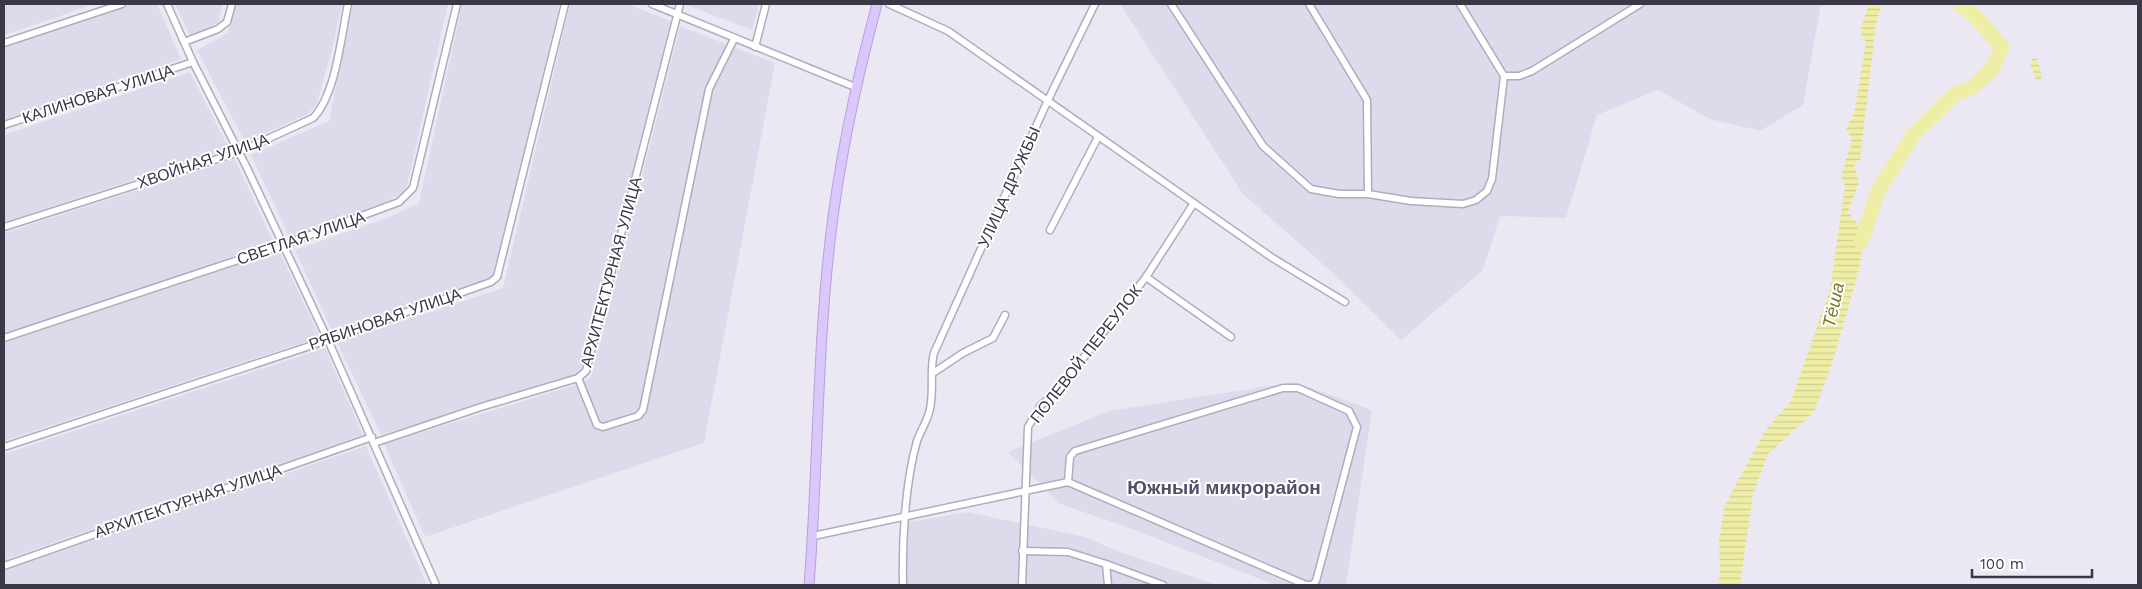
<svg xmlns="http://www.w3.org/2000/svg" width="2142" height="589" font-family="'Work Sans',sans-serif">
<style>
.residential{fill:#dfdaeb}
.water{fill:url(#water-rules)}
.lines{fill:none;stroke-linecap:round;stroke-linejoin:round}
.river{stroke:#efeea6;stroke-width:15}
.street-casing{stroke:#b0abbf;stroke-width:9}
.secondary-casing{stroke:#b5a1de;stroke-width:11}
.street{stroke:#fff;stroke-width:6}
.secondary{stroke:#dac8fd;stroke-width:9}
.labels{text-anchor:middle;dominant-baseline:central;stroke-width:4;stroke-linejoin:round;paint-order:stroke}
.street-label{font-size:16px;fill:#3a3747;stroke:#fff}
.water-label{font-size:18px;font-style:italic;fill:#787826;stroke:#fff}
.quarter-label{font-size:19px;font-weight:bold;fill:#534e69;stroke:#fff}
</style>
<defs>
<pattern id="water-rules" width="6" height="5" patternUnits="userSpaceOnUse" patternTransform="scale(1.25)"><rect width="6" height="5" fill="#efeea6"/><path d="M0 2.5h6" fill="none" stroke="#cecd90"/></pattern>
</defs>
<rect width="100%" height="100%" fill="#ebe8f3"/>
<!-- residential -->
<g class="residential">
<polygon points="4,4 95,4 4,35"/>
<polygon points="127,4 157,4 181,59 4,120 4,46"/>
<polygon points="175,4 223,4 218,23 191,38"/>
<polygon points="236,4 342,4 332,50 316,106 306,115 245,142 197,50 228,33"/>
<polygon points="353,4 448,4 407,186 401,194 387,201 290,238 251,155 329,121"/>
<polygon points="462,4 560,4 494,275 490,279 333,333 295,250 387,218 419,203"/>
<polygon points="570,4 628,4 672,22 584,368 574,376 381,435 337,342 503,288"/>
<polygon points="684,4 759,4 752,30"/>
<polygon points="1120,4 1821,4 1803,105 1760,131 1710,119 1658,90 1597,115 1566,218 1500,216 1483,270 1401,340 1333,273 1243,194"/>
<polygon points="680,26 775,63 704,443 425,537 384,444 575,385 591,378"/>
<polygon points="190,72 229,149 4,222 4,135"/>
<polygon points="235,159 273,241 200,269 4,335 4,233"/>
<polygon points="279,251 320,337 4,441 4,343"/>
<polygon points="325,348 363,435 4,560 4,454"/>
<polygon points="1295,382 1372,410 1346,585 1275,585 1127,527 1060,504 1008,452 1109,411"/>
<polygon points="366,446 427,585 4,585 4,571"/>
<polygon points="968,512 1085,537 1117,551 1217,585 899,585 902,523"/>
</g>
<!-- water -->
<g class="water">
<polygon points="1869,4 1882,4 1876,23 1860,160 1854,164 1859,182 1848,212 1857,223 1872,225 1864,234 1859,270 1833,360 1814,412 1768,454 1753,494 1740,585 1717,585 1720,575 1719,540 1725,505 1765,431 1791,401 1830,290 1845,185 1841,177 1852,139 1846,129 1854,113 1866,43 1860,31"/>
<polygon points="2032,59 2037,59 2042,77 2040,81 2036,79 2030,63"/>
</g>
<g class="lines">
<!-- river -->
<polyline class="river" points="1861,242 1878,191 1913,135 1955,94 1973,87 1992,69 2002,47 1975,16 1960,4"/>
<!-- street casing -->
<g class="street-casing">
<g id="street">
<polyline points="167,4 193,62 247,168 328,340 436,585"/>
<polyline points="652,4 855,87"/>
<polyline points="889,4 948,31 1271,257 1345,302"/>
<polyline points="1171,4 1263,146 1311,189 1339,194 1368,194 1411,201 1463,204 1476,200 1487,191 1492,179 1504,76 1460,4"/>
<polyline points="1309,4 1367,100 1368,194"/>
<polyline points="184,42 218,29 227,22 232,4"/>
<polyline points="4,43 122,4"/>
<polyline points="755,47 766,4"/>
<polyline points="1504,76 1519,76 1532,71 1640,4"/>
<polyline points="4,125 193,62"/>
<path d="M4 227 239 152 313 118C336 95 341 36 348 4"/>
<polyline points="1050,230 1098,137"/>
<polyline points="1146,277 1231,337"/>
<polyline points="4,338 283,245 399,202 413,188 457,4"/>
<polyline points="933,373 963,353 993,338 1005,315"/>
<polyline points="578,378 597,425 603,427 638,416 643,410 709,89 734,39"/>
<polyline points="374,443 481,407 578,378 586,371 680,4"/>
<polyline points="4,447 328,340 491,282 497,277 565,4"/>
<polyline points="813,536 1068,482 1070,457 1075,451 1283,388 1298,388 1349,411 1357,427 1316,581 1312,585 1306,585 1068,482"/>
<polyline points="1022,551 1068,552 1106,564 1163,585"/>
<polyline points="1106,564 1108,585"/>
<polyline points="4,566 372,437"/>
<path d="M903 585C902 542 905 483 917 441 920 432 926 423 929 413 935 393 929 372 934 353L1048 100 1095 4"/>
<polyline points="1022,585 1028,427 1041,405 1057,392 1146,277 1194,203"/>
</g>
</g>
<!-- secondary casing -->
<g class="secondary-casing">
<path id="secondary" d="M809 585C818 471 817 355 830 241 839 161 856 82 877 4"/>
</g>
<!-- street -->
<use href="#street" class="street"/>
<!-- secondary -->
<use href="#secondary" class="secondary"/>
</g>
<g class="labels">
<!-- street labels -->
<g class="street-label">
<text transform="translate(98 94) rotate(-18)">КАЛИНОВАЯ УЛИЦА</text>
<text transform="translate(203 161) rotate(-19)">ХВОЙНАЯ УЛИЦА</text>
<text transform="translate(1009 187) rotate(-66)">УЛИЦА ДРУЖБЫ</text>
<text transform="translate(301 238) rotate(-19)">СВЕТЛАЯ УЛИЦА</text>
<text transform="translate(611 272) rotate(-75)">АРХИТЕКТУРНАЯ УЛИЦА</text>
<text transform="translate(385 319) rotate(-19)">РЯБИНОВАЯ УЛИЦА</text>
<text transform="translate(1086 354) rotate(-52)">ПОЛЕВОЙ ПЕРЕУЛОК</text>
<text transform="translate(188 501) rotate(-19)">АРХИТЕКТУРНАЯ УЛИЦА</text>
</g>
<!-- water labels -->
<g class="water-label">
<text transform="translate(1833 305) rotate(-78)">Тёша</text>
</g>
<!-- quarter labels -->
<g class="quarter-label">
<text x="1224" y="487">Южный микрорайон</text>
</g>
</g>
<!-- border -->
<rect width="2142" height="589" fill="none" stroke="#3a3747" stroke-width="10"/>
<!-- scale -->
<path d="M1972 569v8h120v-8" fill="none" stroke="#3a3747" stroke-width="2.5"/>
<text x="1980" y="569" font-size="15" fill="#3a3747" stroke="#ffffff" stroke-width="4" paint-order="stroke">100 m</text>
</svg>
